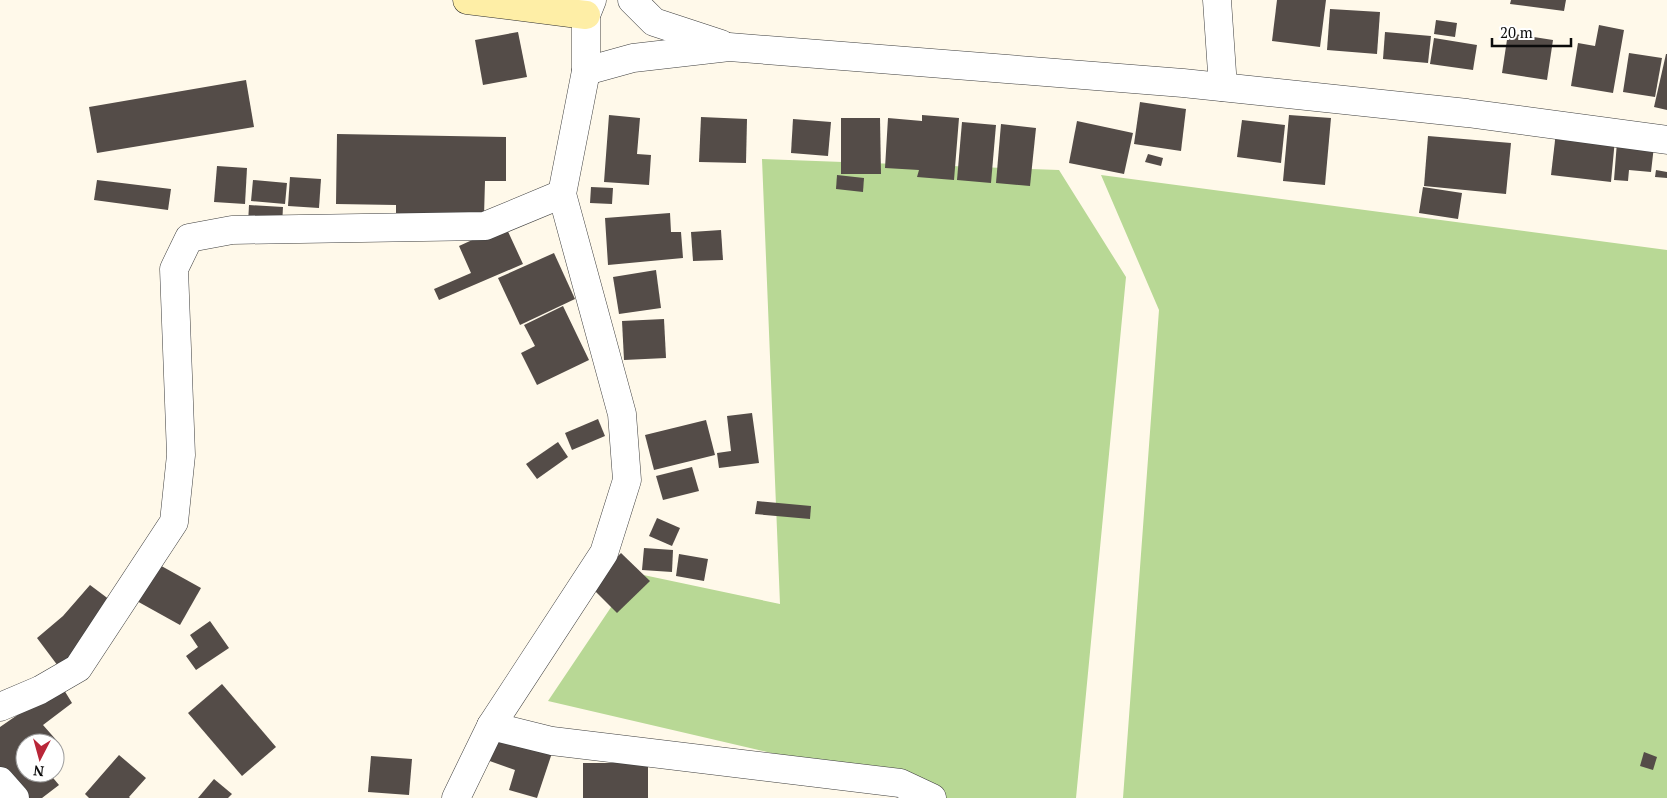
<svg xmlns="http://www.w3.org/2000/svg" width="1667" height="798" font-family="'PT Serif',serif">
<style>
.forest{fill:#b8d895}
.building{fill:#544c48}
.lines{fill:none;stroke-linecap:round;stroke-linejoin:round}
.minor-casing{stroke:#3e3e3e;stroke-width:29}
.tertiary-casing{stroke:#3e3e3e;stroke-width:29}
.secondary-casing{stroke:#2d2d2d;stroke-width:29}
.minor{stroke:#fff;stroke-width:28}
.tertiary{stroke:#fff;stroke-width:28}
.secondary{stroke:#feeea6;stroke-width:28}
</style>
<rect width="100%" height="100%" fill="#fff9ea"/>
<!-- forest -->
<g class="forest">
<polygon points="762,159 1059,170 1126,277 1076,798 932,798 900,783 548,701 634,573 780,604"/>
<polygon points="1101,175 1667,250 1667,798 1123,798 1159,310"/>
</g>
<!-- building -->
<g class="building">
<polygon points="1277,0 1326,0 1320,47 1272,41"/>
<polygon points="1511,0 1566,0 1564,11 1510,4"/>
<polygon points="1330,9 1380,12 1377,54 1327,50"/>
<polygon points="1436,20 1457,23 1455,37 1434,34"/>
<polygon points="1599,25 1624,30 1613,93 1571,86 1578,43 1595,46"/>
<polygon points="518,32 527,77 483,85 475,40"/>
<polygon points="1385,32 1431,36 1428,63 1383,59"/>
<polygon points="1508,33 1553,40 1547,80 1502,73"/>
<polygon points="1434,38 1477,45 1473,70 1430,64"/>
<polygon points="1629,53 1662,58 1655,97 1623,92"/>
<polygon points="1666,54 1667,54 1667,110 1654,107"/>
<polygon points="246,80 254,127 97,153 89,107"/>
<polygon points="1140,102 1186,109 1181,151 1134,144"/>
<polygon points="609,115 640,118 637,154 651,155 649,185 604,182"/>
<polygon points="922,115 959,118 954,180 917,177 919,170 885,168 888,118 922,121"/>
<polygon points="1289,115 1331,118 1325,185 1283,181"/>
<polygon points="701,117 747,119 746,163 699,162"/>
<polygon points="841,118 880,118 881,174 841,174"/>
<polygon points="793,119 831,122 828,156 791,153"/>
<polygon points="1242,120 1285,125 1281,163 1237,157"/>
<polygon points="1077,121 1133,133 1124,174 1069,163"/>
<polygon points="962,122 996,125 991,183 957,180"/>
<polygon points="1001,124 1036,128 1030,186 996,183"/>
<polygon points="1556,132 1615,139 1611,182 1551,175"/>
<polygon points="337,134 506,137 506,181 485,181 484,216 396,215 396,205 336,204"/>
<polygon points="1428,136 1511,143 1506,194 1424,186"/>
<polygon points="1617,142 1654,146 1651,172 1629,170 1628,181 1614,180"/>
<polygon points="1148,154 1163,158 1161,166 1145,162"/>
<polygon points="217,166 247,168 245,204 214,202"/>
<polygon points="1656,170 1667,172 1667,178 1655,177"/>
<polygon points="837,175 864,178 863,192 836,189"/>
<polygon points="290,177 321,179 319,208 288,206"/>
<polygon points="97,180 171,189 168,210 94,200"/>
<polygon points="253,180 287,183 285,204 251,201"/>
<polygon points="591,187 613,188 612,204 590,203"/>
<polygon points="1423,187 1462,193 1458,219 1419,213"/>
<polygon points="249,205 283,207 282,225 248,224"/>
<polygon points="670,213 671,232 681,232 683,258 608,265 605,218"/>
<polygon points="505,225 523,264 439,300 434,289 471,273 459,246"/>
<polygon points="721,230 723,260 693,261 691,232"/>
<polygon points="554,253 575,299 520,325 498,278"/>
<polygon points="656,270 661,308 619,314 613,277"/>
<polygon points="563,306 589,360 537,385 521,353 535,346 524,325"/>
<polygon points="664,319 666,358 624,360 622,321"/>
<polygon points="752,413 759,463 719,468 717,453 731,451 727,416"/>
<polygon points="598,419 605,436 572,450 565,433"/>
<polygon points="706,420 715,455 654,470 645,435"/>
<polygon points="558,442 568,457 537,479 526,464"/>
<polygon points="692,467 699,491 663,500 656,476"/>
<polygon points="757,501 811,506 810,519 755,514"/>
<polygon points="657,518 680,528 672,546 649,536"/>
<polygon points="644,548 673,550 672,572 642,570"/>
<polygon points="621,553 650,581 617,613 589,585"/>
<polygon points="679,554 708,559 704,581 676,576"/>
<polygon points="156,563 201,588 180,625 135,600"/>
<polygon points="90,585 114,603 82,650 58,666 37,638 63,616"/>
<polygon points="210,621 229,648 196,670 186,656 198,647 190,635"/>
<polygon points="222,684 276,747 242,776 188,713"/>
<polygon points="61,685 72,703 43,725 58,742 55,744 25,743 25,773 49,773 59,785 42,798 27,798 0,767 0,727"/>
<polygon points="493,731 553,750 537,798 509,790 515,770 484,759"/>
<polygon points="1644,752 1657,757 1653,770 1640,766"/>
<polygon points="119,755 146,778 129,797 130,798 89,798 85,794"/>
<polygon points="371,756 412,759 409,795 368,792"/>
<rect x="583" y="763" width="65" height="35"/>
<polygon points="214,779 232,794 228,798 198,798"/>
</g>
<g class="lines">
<!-- minor casing -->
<g class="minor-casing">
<g id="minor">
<polyline points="1217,0 1223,87"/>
<polyline points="0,707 40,690 78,668 174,522 181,455 174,269 189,238 232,230 485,226 562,194"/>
<polyline points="491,726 552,741 900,783 932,798"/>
<polyline points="0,781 15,798"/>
<polyline points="456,798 491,726 604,553 627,480 622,414 562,194 586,71"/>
</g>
</g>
<!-- tertiary casing -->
<g class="tertiary-casing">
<g id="tertiary">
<polyline points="592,0 586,15 586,71 633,58 729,47 1183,83 1467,113 1667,140"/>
<polyline points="632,0 654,22 721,44"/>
</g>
</g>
<!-- secondary casing -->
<g class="secondary-casing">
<polyline id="secondary" points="467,0 586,15"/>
</g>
<!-- minor -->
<use href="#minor" class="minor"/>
<!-- tertiary -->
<use href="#tertiary" class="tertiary"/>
<!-- secondary -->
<use href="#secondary" class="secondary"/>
</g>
<!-- north arrow -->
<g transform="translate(40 758) rotate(186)"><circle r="24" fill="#ffffff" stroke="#9d9d9d"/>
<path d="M0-4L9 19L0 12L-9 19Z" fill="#b92638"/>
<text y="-8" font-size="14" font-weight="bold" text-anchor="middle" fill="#0b0b0b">N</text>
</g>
<!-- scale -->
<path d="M1492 38v8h79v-8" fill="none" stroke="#0b0b0b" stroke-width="2.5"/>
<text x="1500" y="38" font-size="15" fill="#0b0b0b" stroke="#ffffff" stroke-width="4" paint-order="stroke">20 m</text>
</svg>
